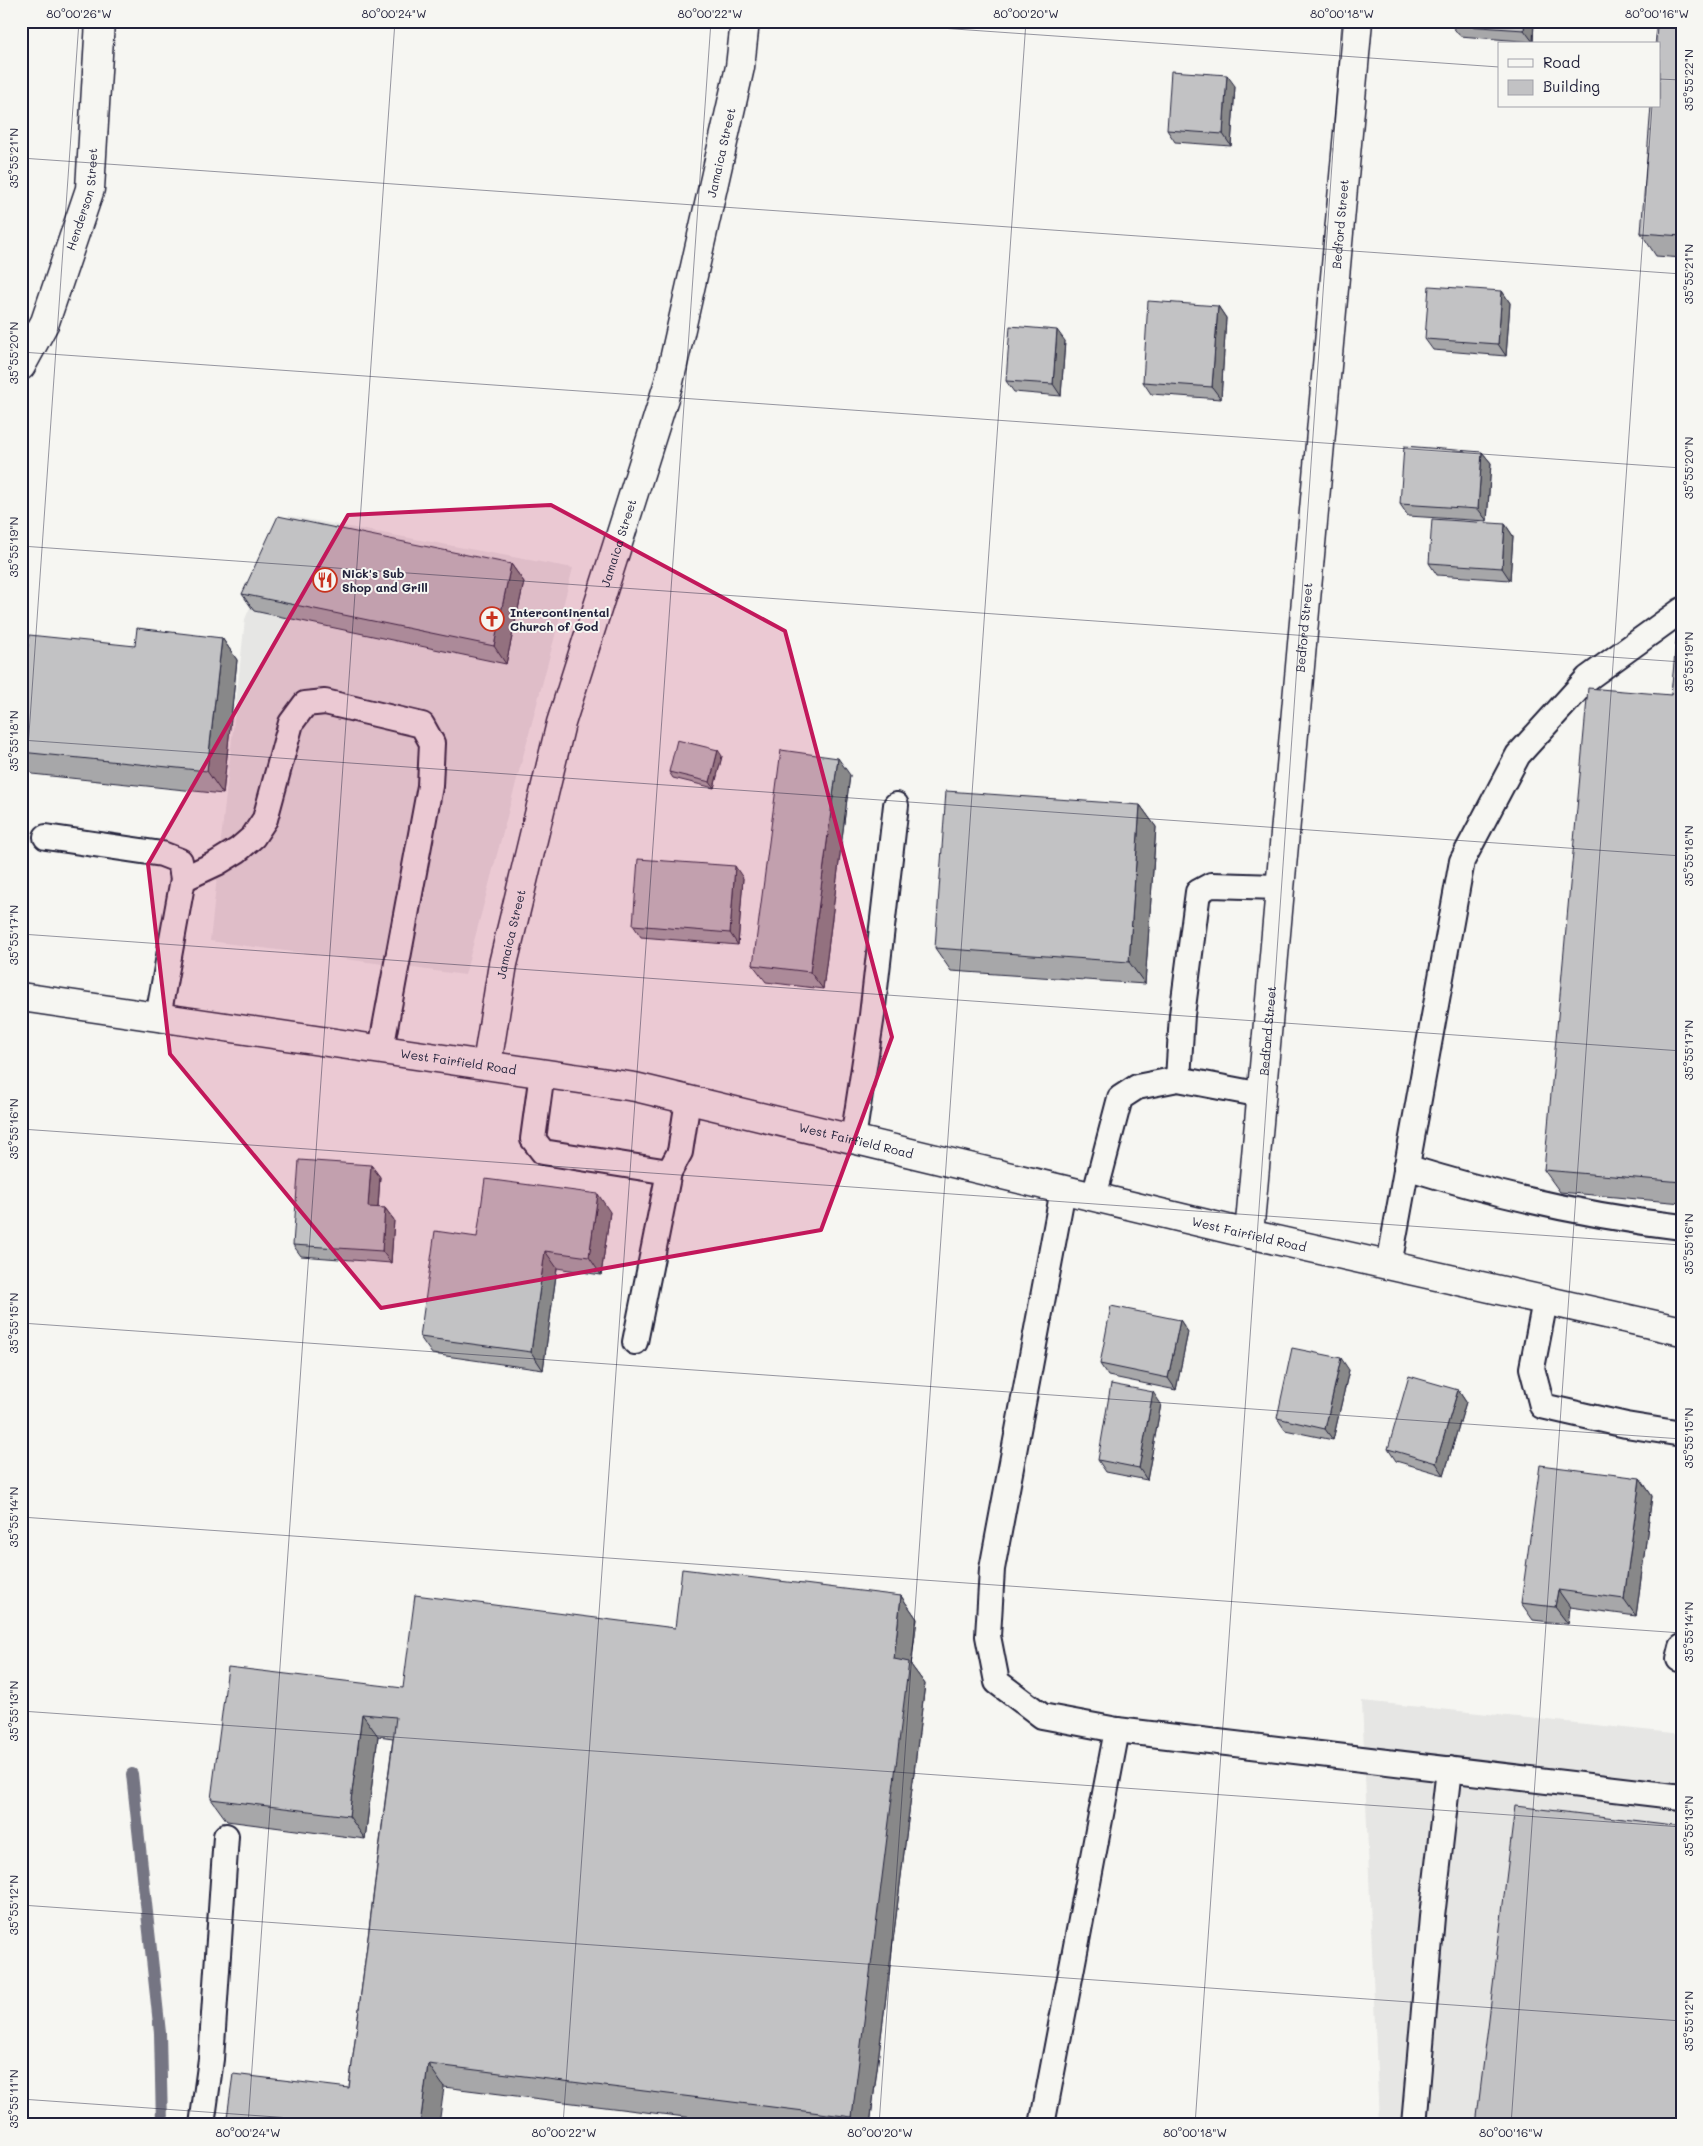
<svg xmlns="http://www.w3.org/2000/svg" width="1703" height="2146" font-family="Mali,sans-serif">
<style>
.built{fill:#e6e6e4}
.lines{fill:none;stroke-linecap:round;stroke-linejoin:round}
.stream{stroke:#757583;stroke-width:12}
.lane-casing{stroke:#22223b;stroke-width:28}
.street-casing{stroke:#22223b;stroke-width:31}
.secondary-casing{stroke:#22223b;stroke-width:31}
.lane{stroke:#f6f6f2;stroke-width:24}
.street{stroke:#f6f6f2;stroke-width:28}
.secondary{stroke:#f6f6f2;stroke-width:28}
.wall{fill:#a7a7a9;stroke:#22223b}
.shaded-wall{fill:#888889;stroke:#22223b}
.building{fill:#c2c2c4;stroke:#22223b}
.marked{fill:#c2185b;fill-opacity:0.2;stroke:#c2185b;stroke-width:4;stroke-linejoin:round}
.ticks{fill:none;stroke:#22223b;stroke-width:1;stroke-opacity:0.45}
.labels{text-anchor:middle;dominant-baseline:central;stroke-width:4;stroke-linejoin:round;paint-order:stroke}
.street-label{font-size:12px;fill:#22223b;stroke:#f6f6f2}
.poi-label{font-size:12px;font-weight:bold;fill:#22223b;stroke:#f6f6f2;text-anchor:start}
.neatline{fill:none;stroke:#22223b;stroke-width:2}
.ticks-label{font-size:12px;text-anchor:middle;fill:#22223b}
</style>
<rect width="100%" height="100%" fill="#f6f6f2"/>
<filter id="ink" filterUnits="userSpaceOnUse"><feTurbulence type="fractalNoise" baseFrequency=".02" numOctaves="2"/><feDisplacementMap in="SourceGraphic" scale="10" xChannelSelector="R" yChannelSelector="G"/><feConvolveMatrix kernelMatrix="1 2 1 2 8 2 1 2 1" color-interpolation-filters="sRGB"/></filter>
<g filter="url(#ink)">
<!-- built -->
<g class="built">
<polygon points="289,516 573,568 465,975 210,941 245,619"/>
<polygon points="1362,1701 1682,1734 1682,2125 1379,2125"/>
</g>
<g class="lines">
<!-- stream -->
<polyline class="stream" points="132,1774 160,2033 162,2125"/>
<!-- lane casing -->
<g class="lane-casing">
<g id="lane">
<polyline points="46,837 162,854 180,861 183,879 158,1017"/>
<polyline points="183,879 217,863 238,850 253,837 265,819 291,723 305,704 325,702 422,725 432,743 430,786 381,1049"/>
<polyline points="542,1073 533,1139 543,1152 669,1172 680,1152 688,1100"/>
<polyline points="1178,1079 1182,1015 1198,892 1211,885 1280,887"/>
<polyline points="853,1139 872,1015 896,805"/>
<path d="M1406 1167C1496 1195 1588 1216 1682 1227"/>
<polyline points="1063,1190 992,1569 988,1636 997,1682 1042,1716 1117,1730 1682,1797"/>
<polyline points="1094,1197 1120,1098 1137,1087 1178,1079 1262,1095"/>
<polyline points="1389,1265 1462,861 1518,755 1588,678 1682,610"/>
<polyline points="1545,1301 1532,1368 1542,1406 1626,1425 1682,1434"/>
<polyline points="635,1342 669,1172"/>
<polyline points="1679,1659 1682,1647"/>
<polyline points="202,2125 211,2059 226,1836"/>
<polyline points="1042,2125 1117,1730"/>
<polyline points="1414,2125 1432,1917 1449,1769"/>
</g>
</g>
<!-- street casing -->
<g class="street-casing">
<g id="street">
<path id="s1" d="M21 366 45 322 90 189 100 21"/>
<path id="s2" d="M487 1064 503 964 561 723 669 382 740 67 745 21"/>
<path id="s3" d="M1249 1234 1358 21"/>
</g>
</g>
<!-- secondary casing -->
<g class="secondary-casing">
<g id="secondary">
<path id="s4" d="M21 997 635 1087 1249 1234 1682 1331"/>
</g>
</g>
<!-- lane -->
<use href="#lane" class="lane"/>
<!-- street -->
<use href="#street" class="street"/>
<!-- secondary -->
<use href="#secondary" class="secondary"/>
</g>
<!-- wall -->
<g class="wall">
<polygon points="1452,21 1534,21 1533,42 1460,36 1451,25"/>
<polygon points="1682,21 1682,258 1656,256 1641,233"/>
<polygon points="1235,86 1231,146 1175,142 1167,130"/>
<polygon points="1502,291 1510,303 1506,356 1433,350 1425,339"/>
<polygon points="1218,306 1226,318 1221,399 1151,394 1143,382"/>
<polygon points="1065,341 1061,396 1014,392 1006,381"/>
<polygon points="1482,452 1491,463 1487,521 1408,516 1400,504"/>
<polygon points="1505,524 1513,536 1510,580 1437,575 1429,563"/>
<polygon points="511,564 524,582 506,664 254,611 242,594"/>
<polygon points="1682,600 1682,1203 1560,1192 1544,1170 1671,695"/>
<polygon points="222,638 237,660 223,794 32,774 21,758 21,707 135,646"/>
<polygon points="722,756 714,788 673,778 669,772"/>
<polygon points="850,775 823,989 766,982 753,965"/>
<polygon points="1140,805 1156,827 1145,984 951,971 935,948"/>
<polygon points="743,878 738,945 641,937 633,925"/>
<polygon points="371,1165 380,1177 378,1208 385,1208 394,1220 391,1263 301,1256 293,1245"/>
<polygon points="610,1212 601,1275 557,1268 543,1370 432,1354 420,1337 477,1237"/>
<polygon points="1180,1320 1188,1332 1176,1390 1108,1376 1100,1364"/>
<polygon points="1349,1370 1333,1440 1285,1430 1277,1418"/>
<polygon points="1458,1390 1466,1402 1444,1475 1396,1461 1388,1449"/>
<polygon points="1161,1404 1147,1480 1106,1472 1098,1460"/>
<polygon points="1640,1478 1652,1496 1636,1616 1570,1607 1568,1624 1533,1620 1521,1603"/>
<polygon points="901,1596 917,1619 911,1665 925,1684 870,2125 750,2125 444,2087 349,2088 393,1738 378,1736 365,1839 227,1821 211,1799 403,1688 675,1628"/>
</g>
<!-- shaded-wall -->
<g class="shaded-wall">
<polygon points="1525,21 1534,21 1533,42 1524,30"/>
<polygon points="1227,75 1235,86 1231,146 1223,134"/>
<polygon points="1502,291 1510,303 1506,356 1498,344"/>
<polygon points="1218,306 1226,318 1221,399 1212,387"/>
<polygon points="1057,330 1065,341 1061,396 1053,384"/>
<polygon points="1482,452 1491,463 1487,521 1478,509"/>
<polygon points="1505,524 1513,536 1510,580 1502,568"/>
<polygon points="511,564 524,582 506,664 494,646"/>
<polygon points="222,638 237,660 223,794 207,771"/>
<polygon points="718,750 722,756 714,788 710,782"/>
<polygon points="838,758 850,775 823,989 810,972"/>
<polygon points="1140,805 1156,827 1145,984 1129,962"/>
<polygon points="735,866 743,878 738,945 730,933"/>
<polygon points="371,1165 380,1177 377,1219 368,1207"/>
<polygon points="598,1194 610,1212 601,1275 589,1257"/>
<polygon points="385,1208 394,1220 391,1263 382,1251"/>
<polygon points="545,1251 557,1268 543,1370 531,1352"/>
<polygon points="1180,1320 1188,1332 1176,1390 1168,1378"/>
<polygon points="1341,1358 1349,1370 1333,1440 1325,1429"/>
<polygon points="1458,1390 1466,1402 1444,1475 1436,1463"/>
<polygon points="1153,1392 1161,1404 1147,1480 1139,1468"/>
<polygon points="1640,1478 1652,1496 1636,1616 1624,1599"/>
<polygon points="1558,1590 1570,1607 1568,1624 1555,1607"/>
<polygon points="901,1596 917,1619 911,1665 925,1684 870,2125 857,2125 852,2117 894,1659"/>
<polygon points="362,1714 378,1736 365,1839 349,1816"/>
<polygon points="428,2064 444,2087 439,2125 420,2125"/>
</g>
<!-- building -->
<g class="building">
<polygon points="1452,21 1525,21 1524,30 1451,25"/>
<polygon points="1657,21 1682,21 1682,236 1641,233 1651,106 1659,106 1659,44 1656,44"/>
<polygon points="1171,71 1227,75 1223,134 1167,130"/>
<polygon points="1429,286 1502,291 1498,344 1425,339"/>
<polygon points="1148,301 1218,306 1212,387 1143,382"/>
<polygon points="1010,326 1057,330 1053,384 1006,381"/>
<polygon points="1404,446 1482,452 1478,509 1400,504"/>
<polygon points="278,516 511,564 494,646 242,594"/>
<polygon points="1432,519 1505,524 1502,568 1429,563"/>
<polygon points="1680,600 1682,600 1682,1182 1544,1170 1588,688 1671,695"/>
<polygon points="137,628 222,638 207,771 21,752 21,707 29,635 135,646"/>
<polygon points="677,740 718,750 710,782 669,772"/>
<polygon points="781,750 838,758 810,972 753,965"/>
<polygon points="946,791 1140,805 1129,962 935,948"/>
<polygon points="638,859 735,866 730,933 633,925"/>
<polygon points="299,1160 371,1165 368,1207 385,1208 382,1251 293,1245"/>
<polygon points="485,1179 598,1194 589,1257 545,1251 531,1352 420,1337 435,1231 477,1237"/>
<polygon points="1111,1306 1180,1320 1168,1378 1100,1364"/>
<polygon points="1292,1348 1341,1358 1325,1429 1277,1418"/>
<polygon points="1409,1376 1458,1390 1436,1463 1388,1449"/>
<polygon points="1111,1384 1153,1392 1139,1468 1098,1460"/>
<polygon points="1540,1465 1640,1478 1624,1599 1558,1590 1555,1607 1521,1603"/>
<polygon points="682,1569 901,1596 894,1659 909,1662 852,2117 428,2064 420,2125 226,2125 233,2074 349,2088 396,1717 362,1714 349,1816 211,1799 228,1667 403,1688 415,1595 675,1628"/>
<polygon points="1515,1806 1682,1826 1682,2125 1476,2125"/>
</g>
</g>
<!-- marked area -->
<path class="marked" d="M551 505 785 631 892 1037 821 1230 381 1308 170 1054 148 864 348 515Z"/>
<!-- ticks -->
<path class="ticks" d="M840 21 1499 67M1656 44 1658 21M1659 79 1682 80M21 158 1682 274M21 352 1682 468M21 546 1682 662M21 740 1682 856M21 848 79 21M21 934 1682 1051M21 1129 1682 1245M21 1323 1682 1439M21 1517 1682 1633M21 1711 1682 1827M21 1905 1682 2021M21 2099 390 2125M248 2125 395 21M563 2125 711 21M879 2125 1026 21M1195 2125 1342 21M1511 2125 1652 106"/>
<!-- icons -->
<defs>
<g id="restaurant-ring" transform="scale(1.25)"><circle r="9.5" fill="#f6f6f2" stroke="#c8321e" stroke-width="1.5"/><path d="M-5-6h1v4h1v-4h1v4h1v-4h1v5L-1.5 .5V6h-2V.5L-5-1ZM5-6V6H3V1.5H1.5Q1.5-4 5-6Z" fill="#c8321e"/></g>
<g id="church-ring" transform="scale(1.25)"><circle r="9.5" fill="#f6f6f2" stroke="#c8321e" stroke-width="1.5"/><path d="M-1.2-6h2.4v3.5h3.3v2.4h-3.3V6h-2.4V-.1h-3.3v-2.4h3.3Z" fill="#c8321e"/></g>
</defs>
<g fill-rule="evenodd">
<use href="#restaurant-ring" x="325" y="580"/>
<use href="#church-ring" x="492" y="619"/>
</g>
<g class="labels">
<!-- street labels -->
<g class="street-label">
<text stroke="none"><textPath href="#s2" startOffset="942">Jamaica Street</textPath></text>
<text stroke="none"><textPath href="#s1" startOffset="179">Henderson Street</textPath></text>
<text stroke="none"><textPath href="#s3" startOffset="1014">Bedford Street</textPath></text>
<text stroke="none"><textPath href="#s2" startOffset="538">Jamaica Street</textPath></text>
<text stroke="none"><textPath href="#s3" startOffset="609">Bedford Street</textPath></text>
<text stroke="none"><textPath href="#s2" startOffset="132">Jamaica Street</textPath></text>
<text stroke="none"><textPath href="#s3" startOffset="204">Bedford Street</textPath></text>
<text stroke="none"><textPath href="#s4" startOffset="442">West Fairfield Road</textPath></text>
<text stroke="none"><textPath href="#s4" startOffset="848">West Fairfield Road</textPath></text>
<text stroke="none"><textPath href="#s4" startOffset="1252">West Fairfield Road</textPath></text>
</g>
<!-- poi labels -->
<g class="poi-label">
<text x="342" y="573">Nick's Sub<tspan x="342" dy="14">Shop and Grill</tspan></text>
<text x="510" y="612">Intercontinental<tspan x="510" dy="14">Church of God</tspan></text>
</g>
</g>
<!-- margin -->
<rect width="1703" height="2146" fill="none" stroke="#f6f6f2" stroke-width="55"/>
<!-- legend -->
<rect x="1498" y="42" width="162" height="65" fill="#f6f6f2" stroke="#a1a1a9"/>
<rect x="1508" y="59" width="25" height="8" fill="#f6f6f2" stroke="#a1a1a9"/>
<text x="1543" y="68" font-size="15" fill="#22223b">Road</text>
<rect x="1508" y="80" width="25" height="15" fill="#c2c2c4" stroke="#a1a1a9"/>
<text x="1543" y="92" font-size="15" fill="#22223b">Building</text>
<rect x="28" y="28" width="1648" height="2090" class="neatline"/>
<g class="ticks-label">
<text x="79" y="18">80°00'26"W</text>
<text x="394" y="18">80°00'24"W</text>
<text x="710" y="18">80°00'22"W</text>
<text x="1026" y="18">80°00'20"W</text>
<text x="1342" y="18">80°00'18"W</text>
<text x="1657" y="18">80°00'16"W</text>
<text transform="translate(1689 80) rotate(-90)" y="4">35°55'22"N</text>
<text transform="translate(14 158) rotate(-90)" y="4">35°55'21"N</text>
<text transform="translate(1689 274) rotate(-90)" y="4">35°55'21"N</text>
<text transform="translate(14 353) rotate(-90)" y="4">35°55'20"N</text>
<text transform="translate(1689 468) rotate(-90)" y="4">35°55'20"N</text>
<text transform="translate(14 547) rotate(-90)" y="4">35°55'19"N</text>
<text transform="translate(1689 662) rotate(-90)" y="4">35°55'19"N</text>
<text transform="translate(14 741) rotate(-90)" y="4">35°55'18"N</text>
<text transform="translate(1689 856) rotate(-90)" y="4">35°55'18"N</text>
<text transform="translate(14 935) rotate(-90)" y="4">35°55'17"N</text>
<text transform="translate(1689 1050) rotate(-90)" y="4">35°55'17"N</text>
<text transform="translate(14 1129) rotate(-90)" y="4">35°55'16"N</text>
<text transform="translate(1689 1244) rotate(-90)" y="4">35°55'16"N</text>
<text transform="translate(14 1323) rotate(-90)" y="4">35°55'15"N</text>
<text transform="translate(1689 1438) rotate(-90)" y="4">35°55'15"N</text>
<text transform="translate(14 1517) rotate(-90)" y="4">35°55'14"N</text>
<text transform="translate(1689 1632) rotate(-90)" y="4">35°55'14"N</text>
<text transform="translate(14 1711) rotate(-90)" y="4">35°55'13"N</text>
<text transform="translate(1689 1826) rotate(-90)" y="4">35°55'13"N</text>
<text transform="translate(14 1905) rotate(-90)" y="4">35°55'12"N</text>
<text transform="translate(1689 2021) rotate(-90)" y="4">35°55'12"N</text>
<text transform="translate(14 2099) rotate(-90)" y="4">35°55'11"N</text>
<text x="248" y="2137">80°00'24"W</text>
<text x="564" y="2137">80°00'22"W</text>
<text x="880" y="2137">80°00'20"W</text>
<text x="1195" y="2137">80°00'18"W</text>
<text x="1511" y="2137">80°00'16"W</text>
</g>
</svg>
